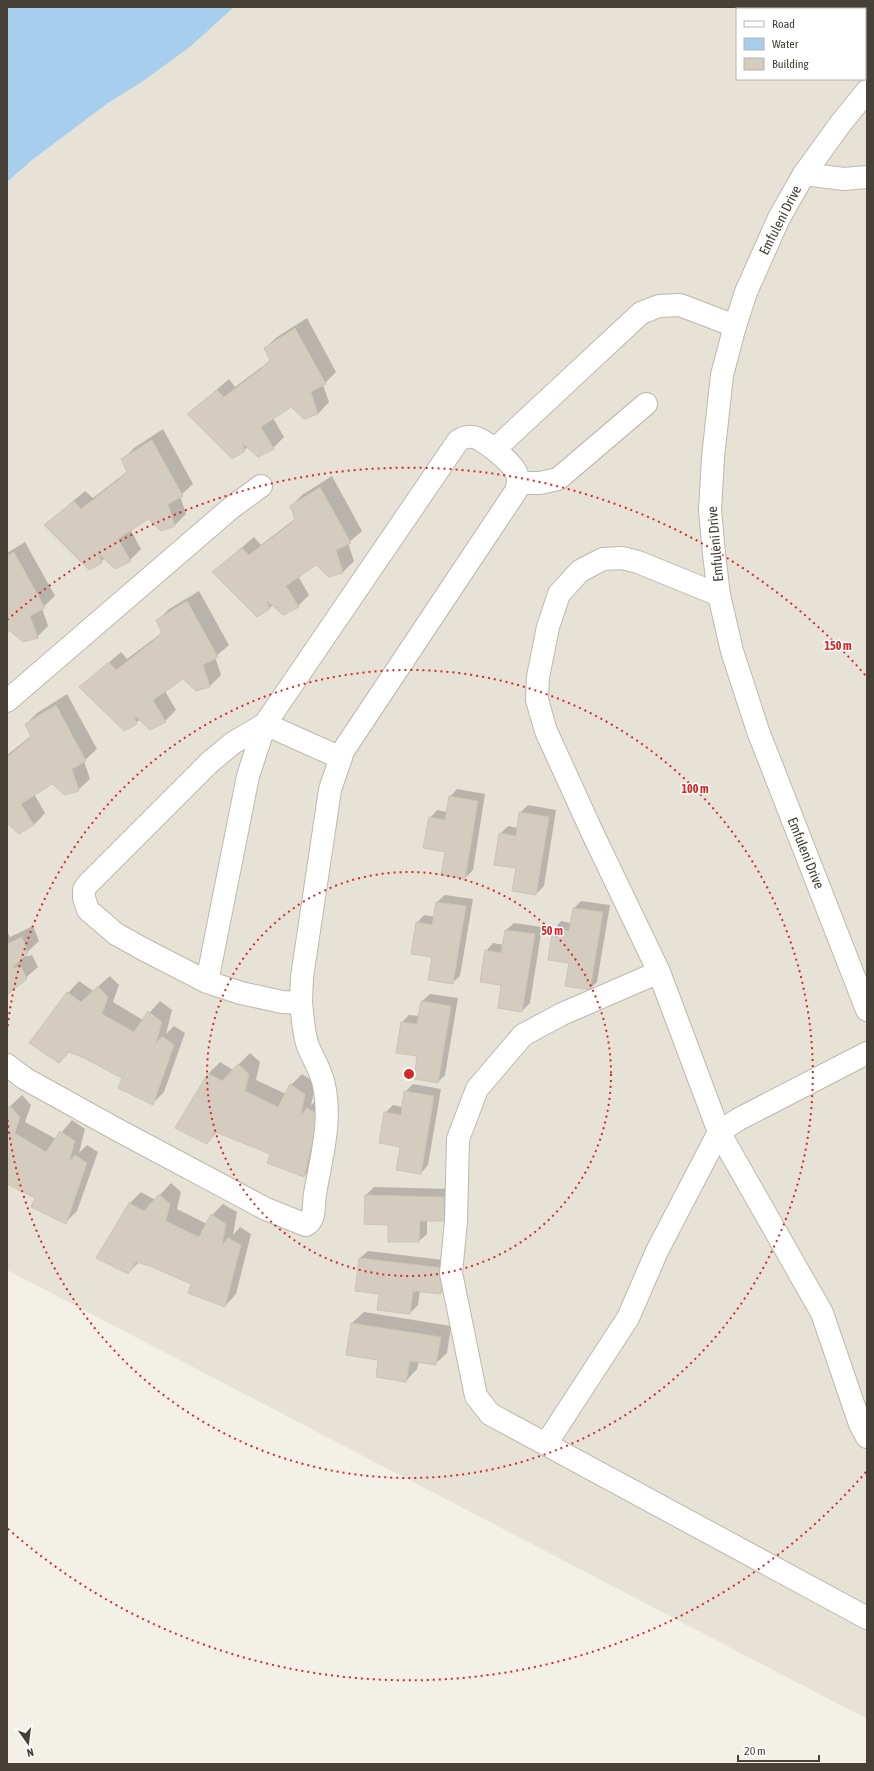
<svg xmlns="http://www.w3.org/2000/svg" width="874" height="1771" font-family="'Asap Condensed',sans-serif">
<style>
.residential{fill:#e7e2d6;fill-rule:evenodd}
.water{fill:#a7ceed}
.shadow{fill:#0003}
.building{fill:#d4ccbe;stroke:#cec4b1}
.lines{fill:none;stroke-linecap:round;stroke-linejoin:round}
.minor-casing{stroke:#beb8ab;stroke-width:24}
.minor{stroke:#fff;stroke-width:22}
.ring{fill:none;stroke:#d62828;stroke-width:2;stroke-dasharray:2 4}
.labels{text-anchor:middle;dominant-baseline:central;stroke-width:3;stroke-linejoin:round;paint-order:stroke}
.street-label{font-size:14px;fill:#464037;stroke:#fff}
.centre{fill:#d62828;stroke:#fff;stroke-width:2}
.ring-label{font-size:12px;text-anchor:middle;font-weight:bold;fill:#d62828;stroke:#fff;stroke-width:3;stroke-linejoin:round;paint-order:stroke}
</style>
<rect width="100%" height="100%" fill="#f3f0e8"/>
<!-- residential -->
<path class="residential" d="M234 7H867V1719L7 1270V182L32 160 108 103 142 82 191 46ZM737 9H865V79H737Z"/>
<!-- water -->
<polygon class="water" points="7,7 234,7 191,46 142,82 108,103 32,160 7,182"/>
<!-- shadow -->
<g class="shadow">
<polygon points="307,318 336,372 323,385 329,402 318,414 291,406 273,418 284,437 273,448 248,447 244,450 188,414 229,379 235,387 271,360 265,348 277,337"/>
<polygon points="163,429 193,484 180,496 186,514 175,525 148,517 130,529 141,549 130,560 105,558 101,562 45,525 85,491 93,498 128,471 123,459 134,448"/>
<polygon points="332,476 362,531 348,543 354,561 343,572 316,564 298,576 309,595 298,606 273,605 269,609 213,572 254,537 261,545 296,518 291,506 302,495"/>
<polygon points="25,542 55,596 42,608 48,626 37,637 10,630 7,632 7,553"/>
<polygon points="199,591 229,645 215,657 221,675 210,686 183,678 165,691 176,710 165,721 140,719 136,723 80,687 121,652 127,659 163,632 158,620 169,609"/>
<polygon points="67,694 97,749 84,761 90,779 78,790 52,782 34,794 45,813 34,825 19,833 9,823 7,825 7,755 31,736 26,724 37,713"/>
<polygon points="457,789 485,794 473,870 465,878 446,851 430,818 437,810 447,812 450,797"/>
<polygon points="528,805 556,810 544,886 536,894 517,867 500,834 508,826 518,828 520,813"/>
<polygon points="445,895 473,899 460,976 452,983 433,956 417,923 424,915 435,917 437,902"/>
<polygon points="581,901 610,905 597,982 590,989 570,962 554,929 561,921 571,923 574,908"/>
<polygon points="514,923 542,927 530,1003 522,1011 503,984 486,951 493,943 504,945 506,930"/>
<polygon points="33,926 39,941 22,957 32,955 38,967 7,994 7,931 10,937"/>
<polygon points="110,976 119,985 113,1002 143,1020 160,1001 172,1010 166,1034 174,1026 185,1033 164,1092 152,1104 123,1078 68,993 79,981 93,991"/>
<polygon points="430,994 458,998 445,1075 438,1082 419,1055 402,1022 409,1015 420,1016 422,1001"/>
<polygon points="250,1053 260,1062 256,1080 286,1094 291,1085 302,1074 316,1083 311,1105 319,1098 315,1164 304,1176 272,1153 217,1132 207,1143 176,1127 209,1073 220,1062 233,1070"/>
<polygon points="413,1084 441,1089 428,1165 421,1173 401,1146 385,1113 393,1105 403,1107 405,1092"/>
<polygon points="22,1095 31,1105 25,1122 56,1139 72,1120 85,1129 79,1153 87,1145 98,1152 77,1211 66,1222 36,1197 7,1183 7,1109"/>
<polygon points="171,1183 181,1192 177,1209 207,1224 212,1215 223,1204 237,1212 233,1235 240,1227 251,1234 236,1294 225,1306 193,1283 150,1265 139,1262 128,1273 130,1203 141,1192 155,1200"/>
<polygon points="374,1187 452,1189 451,1213 443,1220 427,1220 427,1234 419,1241 389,1241 389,1224 366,1195"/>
<polygon points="368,1251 452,1261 449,1285 441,1293 420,1291 418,1305 410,1313 380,1293 360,1258"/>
<polygon points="364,1312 451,1326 447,1353 435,1364 419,1361 417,1369 406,1381 380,1359 347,1354 352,1323"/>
</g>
<!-- building -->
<g class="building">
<polygon points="295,328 326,384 311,392 318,414 304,419 291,407 261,427 274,449 258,457 242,443 245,451 232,459 187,414 217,390 224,397 260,370 270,360 264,348"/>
<polygon points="152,440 183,496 168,504 175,526 161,531 148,519 118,539 131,561 115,569 99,554 102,563 89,570 44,525 74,501 81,509 117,481 127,472 121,459"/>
<polygon points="320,487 351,543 336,550 343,573 329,577 316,565 286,586 299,607 283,615 267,601 270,609 257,617 212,572 242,548 249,555 285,528 295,519 290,506"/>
<polygon points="14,552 45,608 30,616 38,638 23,642 10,631 7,633 7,556"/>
<polygon points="187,601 218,657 203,665 210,687 196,691 183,679 153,700 166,722 150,730 134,715 137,724 124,731 79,687 109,662 116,670 152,642 162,633 156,620"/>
<polygon points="56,705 86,761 72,769 79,791 65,795 52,784 21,804 34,825 19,834 7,823 7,757 31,737 25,724"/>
<polygon points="449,796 478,801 465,879 441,875 445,852 423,848 429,817 445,820"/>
<polygon points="519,812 549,817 536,895 512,891 516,868 494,865 499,833 516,836"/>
<polygon points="436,902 466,906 453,984 428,980 432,957 411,954 416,922 432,925"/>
<polygon points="573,908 603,912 590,990 565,986 569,963 548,960 553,928 569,931"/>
<polygon points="505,930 535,934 522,1012 498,1008 501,985 480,982 485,950 501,953"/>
<polygon points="22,937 28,953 12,968 21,966 27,979 7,995 7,944"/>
<polygon points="98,986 108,997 102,1014 134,1032 148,1011 162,1022 156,1043 162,1036 174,1045 153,1105 118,1088 122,1078 82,1057 69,1052 59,1063 29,1043 67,992 81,1002"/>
<polygon points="421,1001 451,1006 438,1083 414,1079 417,1056 396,1053 401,1022 417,1024"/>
<polygon points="238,1064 249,1074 245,1091 278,1107 290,1084 305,1094 301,1115 307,1108 319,1115 304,1177 267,1163 270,1154 228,1137 215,1132 207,1144 175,1128 208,1073 222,1081"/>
<polygon points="404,1091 434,1096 421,1174 396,1170 400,1147 379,1143 384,1112 401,1115"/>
<polygon points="10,1106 20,1117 15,1133 46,1152 60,1131 75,1141 69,1162 75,1155 87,1163 66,1224 31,1207 35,1198 7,1184 7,1109"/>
<polygon points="159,1194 170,1204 166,1221 199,1237 211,1214 226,1224 222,1245 228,1238 241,1245 225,1307 188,1293 191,1284 150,1266 136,1262 128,1274 96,1258 129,1203 144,1211"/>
<polygon points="365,1195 444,1197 444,1221 420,1221 419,1242 388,1242 388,1225 364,1224"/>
<polygon points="359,1258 444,1268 441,1294 413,1291 410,1314 377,1310 379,1294 355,1291"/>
<polygon points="351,1323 441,1337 436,1365 410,1361 406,1382 376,1377 378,1360 346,1355"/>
</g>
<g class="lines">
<!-- minor casing -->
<g class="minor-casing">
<g id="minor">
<polyline points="867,91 841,123 804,174 779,218 746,292 735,326 722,375 713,457 710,510 714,554 719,595 732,651 758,731 867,1010"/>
<polyline points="804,174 844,179 867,177"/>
<polyline points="495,449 641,313 659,306 680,305 735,326"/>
<polyline points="518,483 540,483 558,479 646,404"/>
<polyline points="719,595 638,562 622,558 603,559 580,571 559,594 548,627 538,677 537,700 546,731 592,832 659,972 719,1132 822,1313 860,1424 867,1437"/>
<polyline points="7,701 231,508 261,486"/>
<polyline points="659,972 562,1014 523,1035 477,1089 458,1139 456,1221 451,1273 476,1396 490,1414 867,1618"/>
<path d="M207 982 248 776 265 724 458 441C462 438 467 436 473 437 483 438 512 463 516 472 519 478 518 485 516 491L343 751C339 764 334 777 330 790L302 977 301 1003 282 1002 241 993 207 982 143 949 116 934 88 910 84 898V890L87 885 210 762 233 743 265 724 341 758"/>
<path d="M7 1065 24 1078 116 1129 266 1209 306 1225C316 1220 313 1204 315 1194 321 1158 332 1122 324 1085 321 1070 313 1059 308 1046 303 1033 303 1017 301 1003"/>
<polyline points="546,1444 628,1318 657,1251 719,1132 739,1119 867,1053"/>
</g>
</g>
<!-- minor -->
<use href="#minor" class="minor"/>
</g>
<!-- distance rings -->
<g class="ring">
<circle cx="409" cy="1074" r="202"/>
<path d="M7 1032A404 404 0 1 1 7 1116"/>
<path d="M866 1472A606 606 0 0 1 7 1528M7 620A606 606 0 0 1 866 676"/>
</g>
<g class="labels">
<!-- street labels -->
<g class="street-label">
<text transform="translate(780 220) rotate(-63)">Emfuleni Drive</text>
<text transform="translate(715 544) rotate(-95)">Emfuleni Drive</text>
<text transform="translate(806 853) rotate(68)">Emfuleni Drive</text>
</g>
</g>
<circle cx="409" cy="1074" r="6" class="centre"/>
<g class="ring-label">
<text x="838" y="650">150 m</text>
<text x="695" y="793">100 m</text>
<text x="552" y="935">50 m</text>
</g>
<!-- border -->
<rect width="874" height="1771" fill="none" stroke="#464037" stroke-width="16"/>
<!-- legend -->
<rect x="736" y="8" width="130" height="72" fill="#ffffff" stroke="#b5b3af"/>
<rect x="744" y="21" width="20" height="6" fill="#ffffff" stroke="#b5b3af"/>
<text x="772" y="28" font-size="12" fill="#464037">Road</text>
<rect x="744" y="38" width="20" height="12" fill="#a7ceed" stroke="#b5b3af"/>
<text x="772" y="48" font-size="12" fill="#464037">Water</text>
<rect x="744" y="58" width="20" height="12" fill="#d4ccbe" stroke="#b5b3af"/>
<text x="772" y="68" font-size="12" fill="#464037">Building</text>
<!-- north arrow -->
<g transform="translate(28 1743) rotate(166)" stroke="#ffffff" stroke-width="3" paint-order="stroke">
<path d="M0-3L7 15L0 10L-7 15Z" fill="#464037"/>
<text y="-6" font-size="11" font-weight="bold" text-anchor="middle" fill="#464037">N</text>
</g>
<!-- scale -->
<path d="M738 1755v6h81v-6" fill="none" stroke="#464037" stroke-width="2"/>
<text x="744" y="1755" font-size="12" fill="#464037" stroke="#ffffff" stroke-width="3" paint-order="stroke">20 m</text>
</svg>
